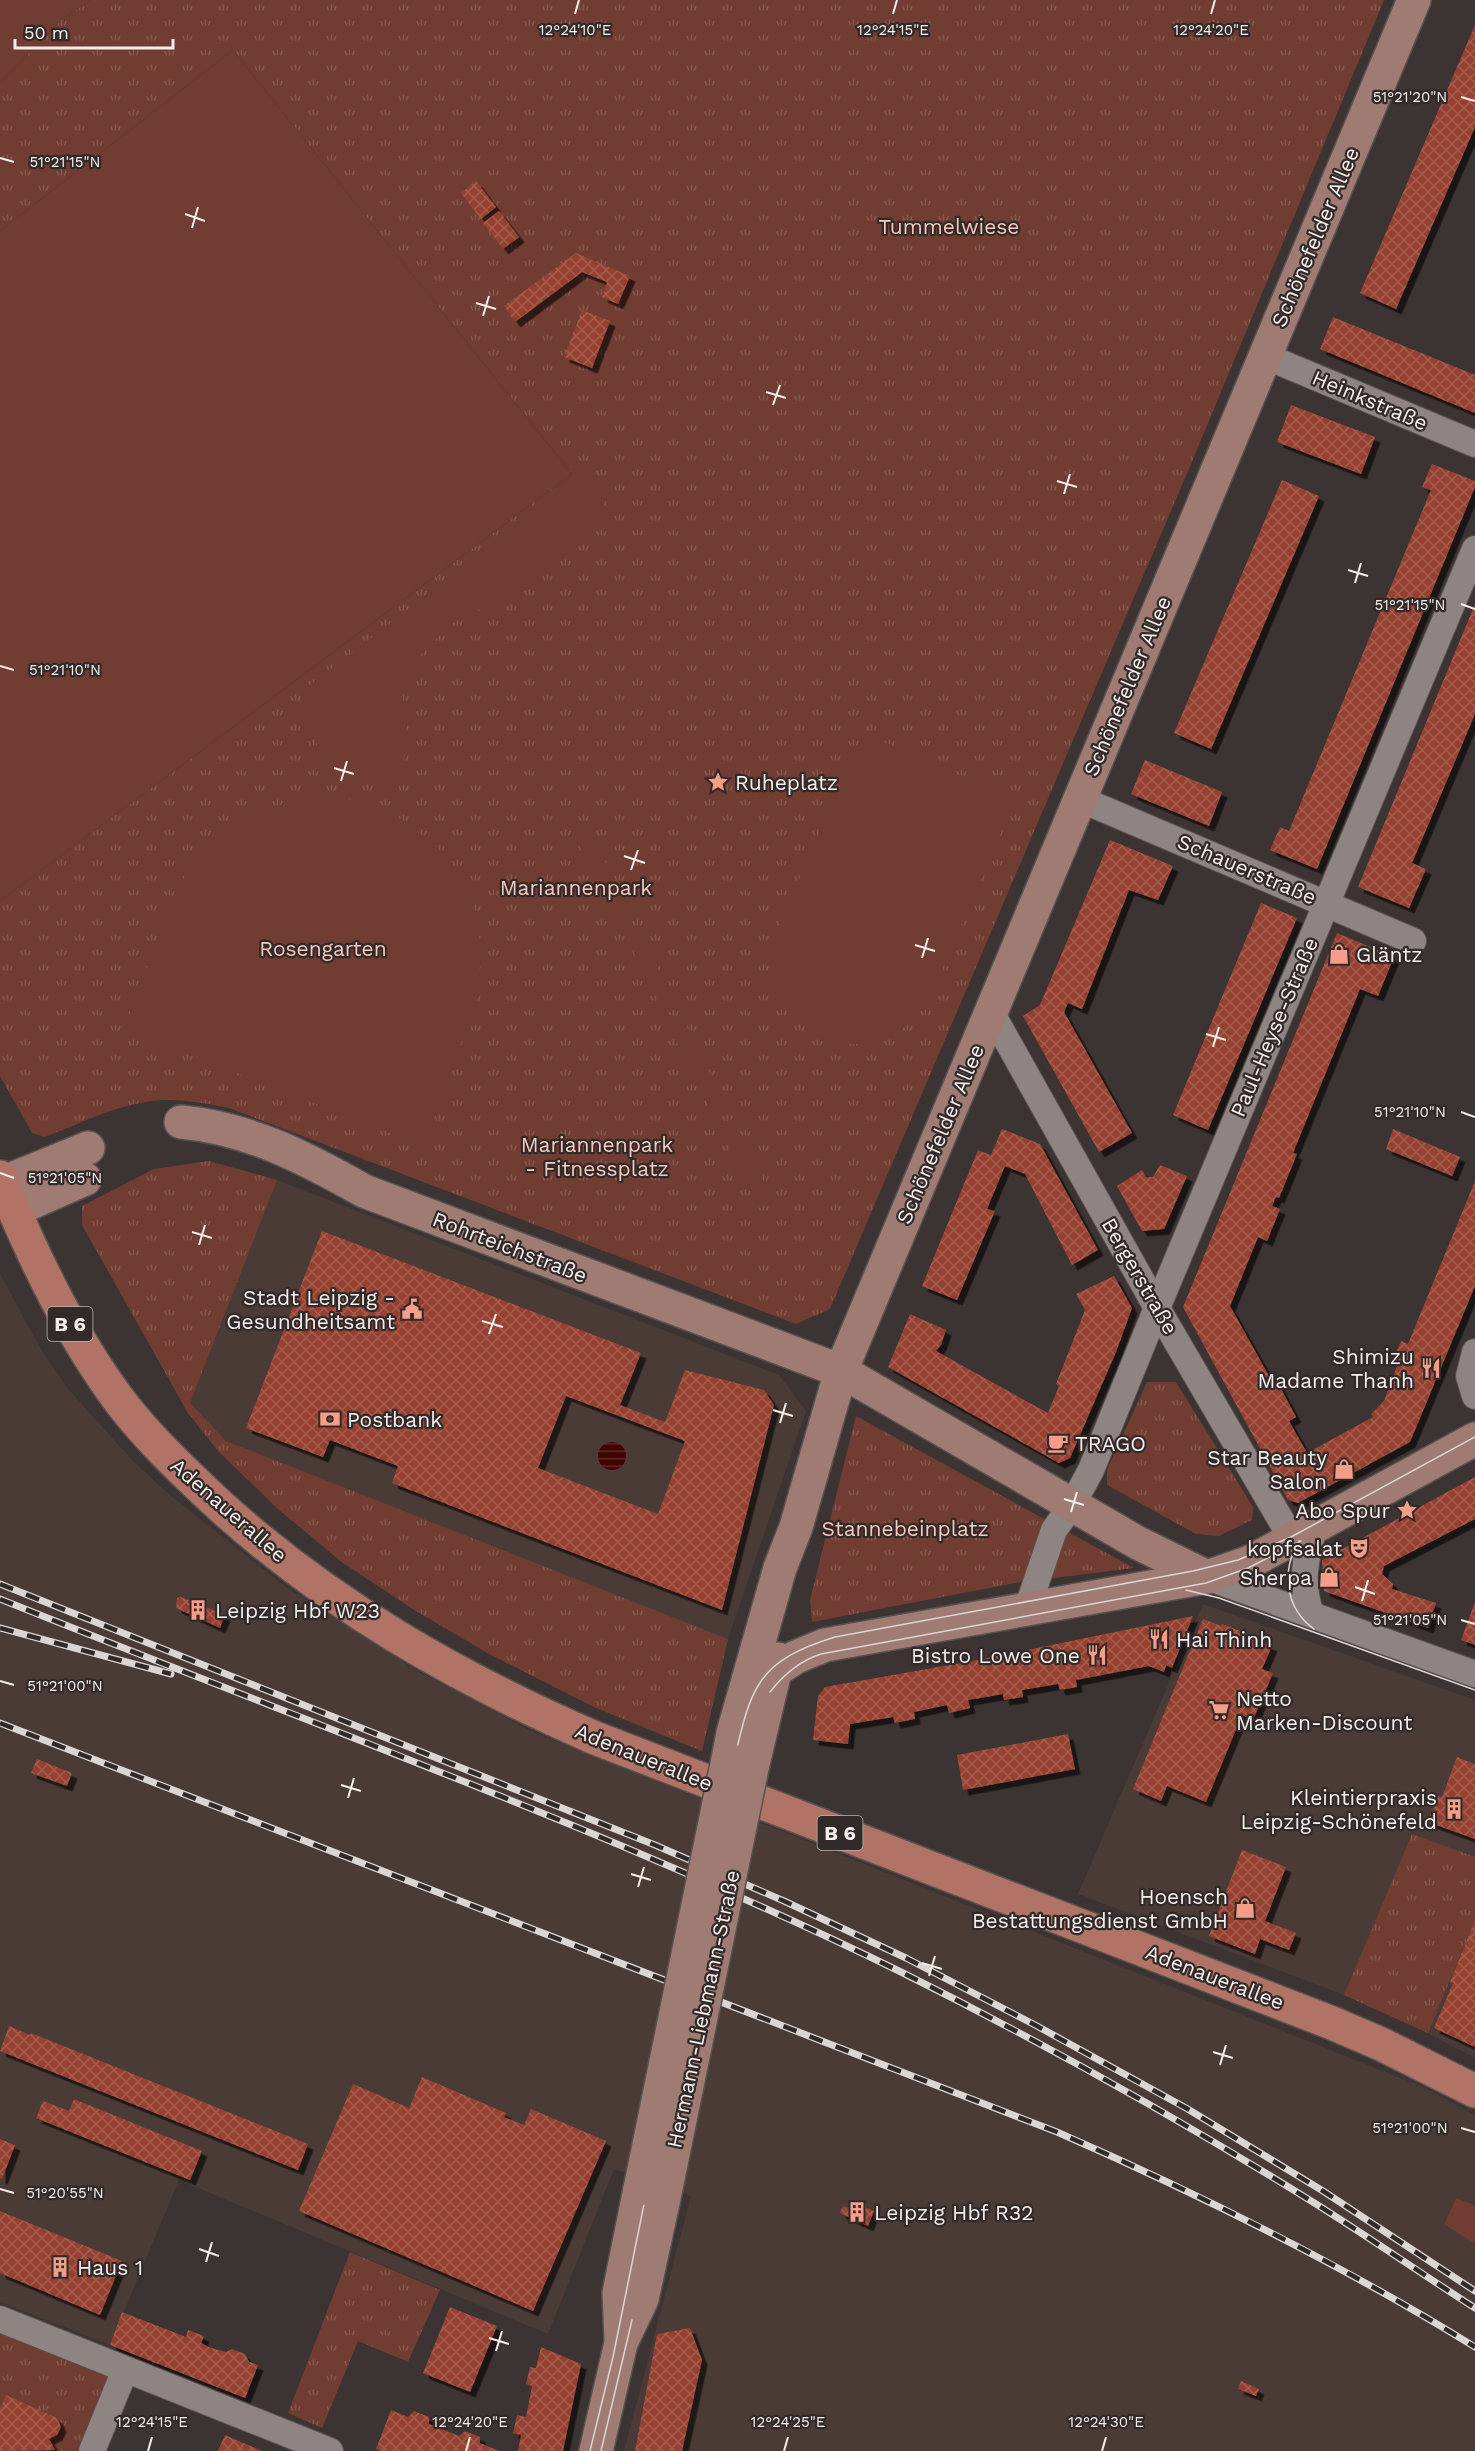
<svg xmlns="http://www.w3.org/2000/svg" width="1475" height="2451" font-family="'Work Sans',sans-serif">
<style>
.built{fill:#4a3b37}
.grass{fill:url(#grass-tufts)}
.garden{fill:#713c31}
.water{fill:url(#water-rules)}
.building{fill:url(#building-cross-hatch);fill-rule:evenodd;filter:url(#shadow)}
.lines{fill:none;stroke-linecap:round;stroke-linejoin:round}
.minor-casing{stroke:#595250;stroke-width:28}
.secondary-casing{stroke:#595250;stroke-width:36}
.primary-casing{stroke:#595250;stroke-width:36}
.minor{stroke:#8e8481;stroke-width:26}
.secondary{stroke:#9f7b73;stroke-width:33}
.primary{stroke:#b07365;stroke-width:33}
.tram{stroke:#dbd5d4;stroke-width:1.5}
.rail-casing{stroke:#dbd5d4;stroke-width:7}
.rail{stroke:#322a28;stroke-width:4.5;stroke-dasharray:14;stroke-linecap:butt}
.secondary-bridge-casing{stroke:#595250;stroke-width:36;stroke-linecap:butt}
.secondary-bridge{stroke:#9f7b73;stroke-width:33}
.ticks{fill:none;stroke:#f4eeed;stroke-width:2}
.labels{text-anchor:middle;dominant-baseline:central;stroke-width:4.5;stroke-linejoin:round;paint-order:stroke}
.shield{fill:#322a28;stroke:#bab3b2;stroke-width:1.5}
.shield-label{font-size:20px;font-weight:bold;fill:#f4eeed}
.park-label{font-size:21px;fill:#f8c7bb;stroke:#322a28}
.street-label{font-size:21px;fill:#f4eeed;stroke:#322a28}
.poi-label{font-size:21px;fill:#f4eeed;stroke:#322a28;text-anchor:start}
.ticks-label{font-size:15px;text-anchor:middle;fill:#f4eeed;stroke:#322a28;stroke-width:4.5;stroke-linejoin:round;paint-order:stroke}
</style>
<defs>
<pattern id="grass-tufts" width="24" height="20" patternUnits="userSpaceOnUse" patternTransform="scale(1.5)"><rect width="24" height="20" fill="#713c31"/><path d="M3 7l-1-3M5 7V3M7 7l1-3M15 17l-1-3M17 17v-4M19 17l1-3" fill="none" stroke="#86584f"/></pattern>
<pattern id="water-rules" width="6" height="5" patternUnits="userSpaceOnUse" patternTransform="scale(1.5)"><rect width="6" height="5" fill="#420400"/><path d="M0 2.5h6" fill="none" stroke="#5e2926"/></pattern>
<pattern id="building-cross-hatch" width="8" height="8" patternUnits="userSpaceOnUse" patternTransform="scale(1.5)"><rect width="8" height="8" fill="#964130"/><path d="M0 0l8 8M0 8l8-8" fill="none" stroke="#a55d4e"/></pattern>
<filter id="shadow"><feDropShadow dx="5.5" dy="5.5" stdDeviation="0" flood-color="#0009"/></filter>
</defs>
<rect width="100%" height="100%" fill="#3c3432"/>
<!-- built -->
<g class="built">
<polygon points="210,1161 277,1180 779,1375 806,1411 728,1639 702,1751 594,1707 491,1655 416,1611 343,1563 278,1509 218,1451 188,1413 82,1225 82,1206 154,1169"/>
<polygon points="0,1274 43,1353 69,1390 134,1462 171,1496 286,1587 414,1669 533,1732 1423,2087 1475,2115 1475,2205 1456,2198 1444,2223 1475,2244 1475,2451 624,2451 691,2196 614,2169 548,2334 179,2180 110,2345 0,2302"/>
<polygon points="1203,1604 1475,1700 1475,2058 1427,2033 1344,1995 1078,1894"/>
</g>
<!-- grass -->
<g class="grass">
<path d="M91 0H1384L1188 471 830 1309 796 1324 229 1108C202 1103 174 1097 146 1102 111 1107 77 1125 44 1137L32 1133 0 1076V901L572 474 233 50 0 231V83L62 19Z"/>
<polygon points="209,1161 277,1180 190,1403 226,1441 728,1639 702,1751 594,1707 491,1655 416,1611 343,1563 278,1509 218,1451 188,1413 82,1225 82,1206 154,1169"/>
<polygon points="1147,1382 1176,1382 1253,1507 1252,1520 1219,1536 1196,1534 1107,1485 1107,1470"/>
<polygon points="856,1416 1134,1568 1015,1583 812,1622 810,1600"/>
<polygon points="1412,1834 1475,1857 1475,1920 1428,2033 1344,1995"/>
<polygon points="350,2252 440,2290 408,2362 358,2341 322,2428 288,2413"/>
<polygon points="0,2328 113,2375 82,2451 0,2451"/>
</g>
<!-- garden -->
<g class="garden">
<polygon points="0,0 91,0 62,19 0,83"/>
<polygon points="233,50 572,474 0,901 0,231"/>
<polygon points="592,467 605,507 579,545 515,591 451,624 412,663 402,691 405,740 403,765 398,787 327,777 301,692"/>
<path d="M864 733 1015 800 932 993C923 1008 914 1021 899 1031 853 1063 782 1032 773 977 770 960 773 944 778 927Z"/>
<polygon points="299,799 352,800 401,819 442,852 470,897 482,949 476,1002 424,1146 124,1029 177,888 207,845 250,815"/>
<polygon points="592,834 630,912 615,919 577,841"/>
<polygon points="636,927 678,1008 665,1014 624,934"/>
<polygon points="685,1022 725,1104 711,1111 670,1029"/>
<polygon points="732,1119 773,1201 759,1208 718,1126"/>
<polygon points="1456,2198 1475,2205 1475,2244 1444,2224"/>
</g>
<!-- water -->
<circle class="water" cx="612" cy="1456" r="14"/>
<!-- building -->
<g class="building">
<polygon points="1475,25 1475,127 1396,309 1360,293"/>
<polygon points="476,181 496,207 481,219 461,193"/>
<polygon points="499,211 519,237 503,249 483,223"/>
<polygon points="576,253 630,276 618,304 602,297 607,282 582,272 515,322 504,306"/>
<polygon points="582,310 610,321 592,368 564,357"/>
<polygon points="1333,317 1475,375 1475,413 1320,349"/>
<polygon points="1291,405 1375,437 1361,474 1277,442"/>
<polygon points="1432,464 1475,481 1475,487 1317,869 1270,850 1280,827 1289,831 1431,490 1422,487"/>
<polygon points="1282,480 1319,496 1211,749 1174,733"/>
<polygon points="1475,604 1475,714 1412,863 1426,869 1409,908 1358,887"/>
<polygon points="1145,760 1222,792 1209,826 1131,794"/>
<polygon points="1110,840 1173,866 1158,900 1129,890 1082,1009 1068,1003 1064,1012 1132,1133 1099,1152 1023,1016 1040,1005"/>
<polygon points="1261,903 1297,918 1208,1130 1173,1115"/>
<polygon points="1337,933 1394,957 1378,996 1360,989 1293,1153 1297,1154 1279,1198 1276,1197 1272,1206 1280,1209 1267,1241 1258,1237 1230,1306 1274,1385 1278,1383 1296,1417 1289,1421 1307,1453 1373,1417 1371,1414 1384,1401 1399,1361 1394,1358 1401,1341 1408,1344 1475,1181 1475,1286 1410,1442 1298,1503 1288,1500 1183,1307"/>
<polygon points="1002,1129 1040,1144 1098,1250 1072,1265 1025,1174 1005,1166 987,1209 995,1211 957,1300 922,1286 978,1150 991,1155"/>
<polygon points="1393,1129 1460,1157 1452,1176 1386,1149"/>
<polygon points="1160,1165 1187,1176 1164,1229 1142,1231 1117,1186 1142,1170 1146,1177 1153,1177"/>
<path d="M322 1231 641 1353 620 1405 665 1422 685 1370 764 1390 774 1405 722 1610 392 1483 398 1466 330 1440 323 1457 246 1428ZM566 1396 685 1441 658 1514 538 1468Z"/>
<polygon points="1114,1276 1132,1308 1116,1352 1070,1458 1059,1463 888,1367 910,1314 946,1330 941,1345 936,1351 1048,1413 1059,1386 1056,1384 1085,1310 1076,1294"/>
<polygon points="1475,1477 1475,1519 1384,1566 1382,1574 1393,1584 1392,1589 1436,1603 1428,1628 1324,1591 1322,1560"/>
<polygon points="181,1597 225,1615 220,1628 176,1608 177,1598"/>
<polygon points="1475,1602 1475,1645 1461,1640"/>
<polygon points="1193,1616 1172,1668 1166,1665 1164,1672 1149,1666 1076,1680 1077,1687 1060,1690 1058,1684 1022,1690 1023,1697 1004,1700 1003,1694 986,1697 968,1700 970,1708 949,1713 947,1705 914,1712 915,1719 895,1723 893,1717 850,1724 848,1744 813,1740 818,1696 825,1687 978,1660"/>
<polygon points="1203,1619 1221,1626 1222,1624 1256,1637 1255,1640 1272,1646 1262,1669 1273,1673 1253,1720 1242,1715 1206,1802 1167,1786 1161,1801 1133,1789"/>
<polygon points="1068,1734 1075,1769 963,1790 957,1755"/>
<polygon points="1457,1757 1475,1764 1475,1839 1428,1822 1438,1796 1442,1797"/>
<polygon points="37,1759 72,1773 67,1786 31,1773"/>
<polygon points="1242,1850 1286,1867 1265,1921 1296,1933 1289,1950 1260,1939 1255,1954 1209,1936"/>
<polygon points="1475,1920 1475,2047 1434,2028 1453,1983 1450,1982"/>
<polygon points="9,2026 30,2035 31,2033 308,2144 298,2170 0,2051"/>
<polygon points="422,2077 506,2113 504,2117 524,2125 531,2109 606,2141 533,2311 299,2211 353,2084 409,2108"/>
<polygon points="74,2099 202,2151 190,2180 36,2118 43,2101 69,2111"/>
<polygon points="0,2139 15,2145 2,2179 0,2178"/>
<polygon points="858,2201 866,2204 865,2207 874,2211 868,2226 840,2213 843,2206 848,2208 851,2202 856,2203"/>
<polygon points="0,2211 122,2261 100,2315 0,2273"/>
<polygon points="450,2307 497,2326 470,2392 423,2373"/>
<polygon points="122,2312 186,2337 188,2330 204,2336 201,2343 211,2348 226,2352 232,2349 245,2354 249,2362 258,2365 245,2398 110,2345"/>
<polygon points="690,2328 702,2360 682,2451 635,2451 657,2334"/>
<polygon points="541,2347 581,2364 563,2451 518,2451 521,2435 513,2433 517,2415 526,2417 532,2386 526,2384 530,2367 536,2368"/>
<polygon points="1241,2381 1259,2389 1256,2396 1238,2389"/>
<polygon points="6,2395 57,2418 61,2427 57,2435 49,2439 55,2450 0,2451 0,2409"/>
<polygon points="391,2410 408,2417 414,2411 429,2417 429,2424 459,2436 465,2431 480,2437 480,2443 499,2451 381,2451 376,2449"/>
<polygon points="225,2435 262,2451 218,2451"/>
</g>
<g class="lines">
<!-- minor casing -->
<g class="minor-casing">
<g id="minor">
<polyline points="1265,356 1475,444"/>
<polyline points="1080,799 1413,941"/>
<polyline points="991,1012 1157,1308 1292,1539"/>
<polyline points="1475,1352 1469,1376 1475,1396"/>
<polyline points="1207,1577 1475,1674"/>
<polyline points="1027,1609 1054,1530 1072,1505 1091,1470 1157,1308 1475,549"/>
<path d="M1311 1614C1300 1583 1305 1557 1315 1526"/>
<polyline points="0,2319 330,2451"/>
<polyline points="92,2451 125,2370"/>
</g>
</g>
<!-- secondary casing -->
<g class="secondary-casing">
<g id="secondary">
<path d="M181 1122C248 1128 306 1158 364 1191L841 1371 1138 1543 1207 1577"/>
<polyline points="2,1183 88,1148"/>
<polyline points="15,1210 85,1179"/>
<polyline points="746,1689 796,1657 825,1645 1207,1577 1250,1562 1475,1439"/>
<polyline points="728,1759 733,1733 780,1568 796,1527 841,1371 1414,0"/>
<polyline points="752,1768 778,1659"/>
<polyline points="621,2338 619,2293 640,2189"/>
<polyline points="596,2451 621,2343 642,2299 664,2198"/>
</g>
</g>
<!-- primary casing -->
<g class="primary-casing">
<path id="primary" d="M0 1177C33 1256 70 1335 122 1404 150 1440 183 1471 216 1502 327 1604 457 1678 595 1738L1332 2023 1381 2044 1475 2091"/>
</g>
<!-- minor -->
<use href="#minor" class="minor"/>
<!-- secondary -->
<use href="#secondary" class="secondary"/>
<!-- primary -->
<use href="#primary" class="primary"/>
<!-- tram -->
<g class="tram">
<path d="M1299 1541C1281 1571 1285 1608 1314 1629"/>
<polyline points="1186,1590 1219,1598 1475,1690"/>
<path d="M770 1692C784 1674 799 1661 821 1654L1206 1583 1248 1568 1301 1541"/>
<path d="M590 2451 613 2357 734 1761C751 1687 757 1661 835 1637L1193 1571 1238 1560 1291 1537 1475 1437"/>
<polyline points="601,2451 632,2320"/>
</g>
<!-- rail casing -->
<g class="rail-casing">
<g id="rail">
<polyline points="0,1584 655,1845 784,1901 906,1958 1037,2026 1186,2108 1323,2191 1475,2291"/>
<path d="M0 1599C301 1720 608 1829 899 1971 1042 2042 1181 2120 1316 2204 1370 2238 1422 2274 1475 2308"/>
<polyline points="0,1628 171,1674"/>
<path d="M0 1723 1057 2132C1201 2195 1341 2264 1475 2347"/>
</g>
</g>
<!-- rail -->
<use href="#rail" class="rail"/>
<!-- secondary-bridge casing -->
<g class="secondary-bridge-casing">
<g id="secondary-bridge">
<polyline points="640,2189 728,1759"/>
<polyline points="664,2198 752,1768"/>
</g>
</g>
<!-- secondary-bridge -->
<use href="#secondary-bridge" class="secondary-bridge"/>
</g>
<!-- ticks -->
<path class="ticks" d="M575 14 579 0M893 14 897 0M1211 14 1215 0M1461 97 1475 101M0 158 14 162M185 214 205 221M192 228 198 207M476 303 496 309M483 316 489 296M766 392 786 398M773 405 780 385M1057 481 1077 487M1064 494 1070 474M1348 570 1368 576M1355 583 1361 563M1461 604 1475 609M0 666 14 670M334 768 354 774M341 781 347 761M624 856 645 863M631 870 638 850M915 945 935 951M922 958 928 938M1206 1034 1226 1040M1213 1047 1219 1027M1461 1112 1475 1117M0 1173 14 1178M192 1232 212 1238M199 1245 205 1225M482 1321 503 1327M489 1334 496 1314M773 1410 793 1416M780 1423 786 1403M1064 1499 1084 1505M1071 1512 1077 1492M1355 1587 1375 1594M1362 1601 1368 1580M1461 1620 1475 1624M0 1681 14 1685M341 1785 361 1791M348 1798 354 1778M631 1874 651 1880M638 1887 644 1867M922 1963 942 1969M929 1976 935 1956M1213 2052 1233 2058M1220 2065 1226 2045M1461 2128 1475 2132M0 2189 14 2193M199 2249 219 2256M206 2262 212 2242M489 2338 509 2344M496 2351 502 2331M148 2451 152 2437M466 2451 470 2437M784 2451 788 2437M1102 2451 1106 2437"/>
<!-- icons -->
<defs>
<g id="sight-bare" transform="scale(1.62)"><path d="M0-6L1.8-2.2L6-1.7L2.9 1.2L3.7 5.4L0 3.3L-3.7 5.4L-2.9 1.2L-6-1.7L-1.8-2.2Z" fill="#f49e8a" stroke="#322a28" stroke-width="2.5" paint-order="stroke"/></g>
<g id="shop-bare" transform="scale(1.62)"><path d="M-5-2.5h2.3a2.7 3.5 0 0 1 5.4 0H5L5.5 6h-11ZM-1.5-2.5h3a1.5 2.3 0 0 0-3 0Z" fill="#f49e8a" stroke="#322a28" stroke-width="2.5" paint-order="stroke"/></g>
<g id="civic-bare" transform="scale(1.62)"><path d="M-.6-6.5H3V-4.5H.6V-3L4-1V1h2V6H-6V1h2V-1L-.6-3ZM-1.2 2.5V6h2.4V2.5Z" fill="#f49e8a" stroke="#322a28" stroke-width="2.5" paint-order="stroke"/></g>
<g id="restaurant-bare" transform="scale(1.62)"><path d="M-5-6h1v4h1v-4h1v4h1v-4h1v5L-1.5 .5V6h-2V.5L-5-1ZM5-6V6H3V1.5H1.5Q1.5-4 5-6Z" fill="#f49e8a" stroke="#322a28" stroke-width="2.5" paint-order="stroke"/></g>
<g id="bank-bare" transform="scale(1.62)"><path d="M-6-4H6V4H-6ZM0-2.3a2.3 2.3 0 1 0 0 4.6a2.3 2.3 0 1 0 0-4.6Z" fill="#f49e8a" stroke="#322a28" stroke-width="2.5" paint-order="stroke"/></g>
<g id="cafe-bare" transform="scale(1.62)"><path d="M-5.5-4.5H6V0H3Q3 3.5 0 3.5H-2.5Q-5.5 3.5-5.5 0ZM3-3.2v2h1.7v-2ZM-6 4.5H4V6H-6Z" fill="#f49e8a" stroke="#322a28" stroke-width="2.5" paint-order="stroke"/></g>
<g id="theatre-bare" transform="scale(1.62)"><path d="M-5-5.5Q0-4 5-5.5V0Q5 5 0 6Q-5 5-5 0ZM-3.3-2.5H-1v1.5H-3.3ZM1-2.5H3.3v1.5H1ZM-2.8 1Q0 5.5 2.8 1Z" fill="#f49e8a" stroke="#322a28" stroke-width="2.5" paint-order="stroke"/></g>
<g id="building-bare" transform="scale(1.62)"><path d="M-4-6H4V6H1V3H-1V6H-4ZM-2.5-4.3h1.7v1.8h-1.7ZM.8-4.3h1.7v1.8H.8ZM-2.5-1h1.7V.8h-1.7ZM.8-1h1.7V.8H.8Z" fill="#f49e8a" stroke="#322a28" stroke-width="2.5" paint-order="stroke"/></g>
<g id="supermarket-bare" transform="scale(1.62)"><path d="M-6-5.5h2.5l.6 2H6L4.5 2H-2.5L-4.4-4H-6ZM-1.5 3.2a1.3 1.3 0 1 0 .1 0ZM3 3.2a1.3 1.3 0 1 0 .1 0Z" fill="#f49e8a" stroke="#322a28" stroke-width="2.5" paint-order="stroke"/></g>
</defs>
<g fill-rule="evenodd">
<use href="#sight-bare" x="718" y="782"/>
<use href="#shop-bare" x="1339" y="954"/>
<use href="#civic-bare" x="412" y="1309"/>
<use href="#restaurant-bare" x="1431" y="1368"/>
<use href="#bank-bare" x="330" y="1419"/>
<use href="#cafe-bare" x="1058" y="1443"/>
<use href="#shop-bare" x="1344" y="1469"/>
<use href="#sight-bare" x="1407" y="1510"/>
<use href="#theatre-bare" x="1359" y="1548"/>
<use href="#shop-bare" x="1329" y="1577"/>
<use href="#building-bare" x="198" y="1610"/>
<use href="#restaurant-bare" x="1159" y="1639"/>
<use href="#restaurant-bare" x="1097" y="1655"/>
<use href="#supermarket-bare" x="1219" y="1710"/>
<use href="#building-bare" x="1454" y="1809"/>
<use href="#shop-bare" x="1245" y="1908"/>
<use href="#building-bare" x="857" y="2212"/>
<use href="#building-bare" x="60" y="2267"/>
</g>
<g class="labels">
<!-- shield labels -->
<g class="shield">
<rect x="47.5" y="1307" width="45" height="34" rx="4.5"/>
<rect x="817.5" y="1816" width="45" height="34" rx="4.5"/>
</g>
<g class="shield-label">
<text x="70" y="1324">B 6</text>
<text x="840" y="1833">B 6</text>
</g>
<!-- park labels -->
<g class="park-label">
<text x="949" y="226">Tummelwiese</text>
<text x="576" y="887">Mariannenpark</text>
<text x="323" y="948">Rosengarten</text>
<text x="597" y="1144">Mariannenpark<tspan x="597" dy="24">- Fitnessplatz</tspan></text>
<text x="905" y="1528">Stannebeinplatz</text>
</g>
<!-- street labels -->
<g class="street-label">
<text transform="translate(1315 237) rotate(-67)">Schönefelder Allee</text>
<text transform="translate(1370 400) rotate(23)">Heinkstraße</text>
<text transform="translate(1127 686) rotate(-67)">Schönefelder Allee</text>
<text transform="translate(1247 869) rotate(23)">Schauerstraße</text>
<text transform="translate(1274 1027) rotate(-67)">Paul-Heyse-Straße</text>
<text transform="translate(940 1134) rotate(-67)">Schönefelder Allee</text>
<text transform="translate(510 1247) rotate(21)">Rohrteichstraße</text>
<text transform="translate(1140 1276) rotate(60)">Bergerstraße</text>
<text transform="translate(229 1510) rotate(41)">Adenauerallee</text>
<text transform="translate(644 1757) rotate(22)">Adenauerallee</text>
<text transform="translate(1215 1977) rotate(21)">Adenauerallee</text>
<text transform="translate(703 2009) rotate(-78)">Hermann-Liebmann-Straße</text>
</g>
<!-- poi labels -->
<g class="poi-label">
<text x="735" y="782">Ruheplatz</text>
<text x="1356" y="954">Gläntz</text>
<text x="395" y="1297" text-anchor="end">Stadt Leipzig -<tspan x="395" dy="24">Gesundheitsamt</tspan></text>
<text x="1414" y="1356" text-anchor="end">Shimizu<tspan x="1414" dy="24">Madame Thanh</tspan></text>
<text x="347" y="1419">Postbank</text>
<text x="1075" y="1443">TRAGO</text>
<text x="1327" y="1457" text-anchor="end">Star Beauty<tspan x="1327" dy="24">Salon</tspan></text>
<text x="1390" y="1510" text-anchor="end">Abo Spur</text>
<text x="1342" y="1548" text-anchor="end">kopfsalat</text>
<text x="1312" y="1577" text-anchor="end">Sherpa</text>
<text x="215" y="1610">Leipzig Hbf W23</text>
<text x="1176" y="1639">Hai Thinh</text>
<text x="1080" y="1655" text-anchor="end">Bistro Lowe One</text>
<text x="1236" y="1698">Netto<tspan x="1236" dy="24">Marken-Discount</tspan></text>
<text x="1437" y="1797" text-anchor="end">Kleintierpraxis<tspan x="1437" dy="24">Leipzig-Schönefeld</tspan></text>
<text x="1228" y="1896" text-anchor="end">Hoensch<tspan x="1228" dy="24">Bestattungsdienst GmbH</tspan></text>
<text x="874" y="2212">Leipzig Hbf R32</text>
<text x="77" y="2267">Haus 1</text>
</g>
</g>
<g class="ticks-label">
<text x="575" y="35">12°24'10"E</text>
<text x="893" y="35">12°24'15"E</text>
<text x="1211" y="35">12°24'20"E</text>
<text x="1410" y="102">51°21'20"N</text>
<text x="65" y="167">51°21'15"N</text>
<text x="1410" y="610">51°21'15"N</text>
<text x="65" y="675">51°21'10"N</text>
<text x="1410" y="1117">51°21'10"N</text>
<text x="65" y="1183">51°21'05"N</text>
<text x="1410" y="1625">51°21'05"N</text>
<text x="65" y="1691">51°21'00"N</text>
<text x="1410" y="2133">51°21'00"N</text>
<text x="65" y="2198">51°20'55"N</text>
<text x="152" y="2427">12°24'15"E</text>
<text x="470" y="2427">12°24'20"E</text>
<text x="788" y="2427">12°24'25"E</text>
<text x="1106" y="2427">12°24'30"E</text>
</g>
<!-- scale -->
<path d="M15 39v9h158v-9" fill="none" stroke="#f4eeed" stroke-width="3"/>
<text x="24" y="39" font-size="18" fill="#f4eeed" stroke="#322a28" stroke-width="4.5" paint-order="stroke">50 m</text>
</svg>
